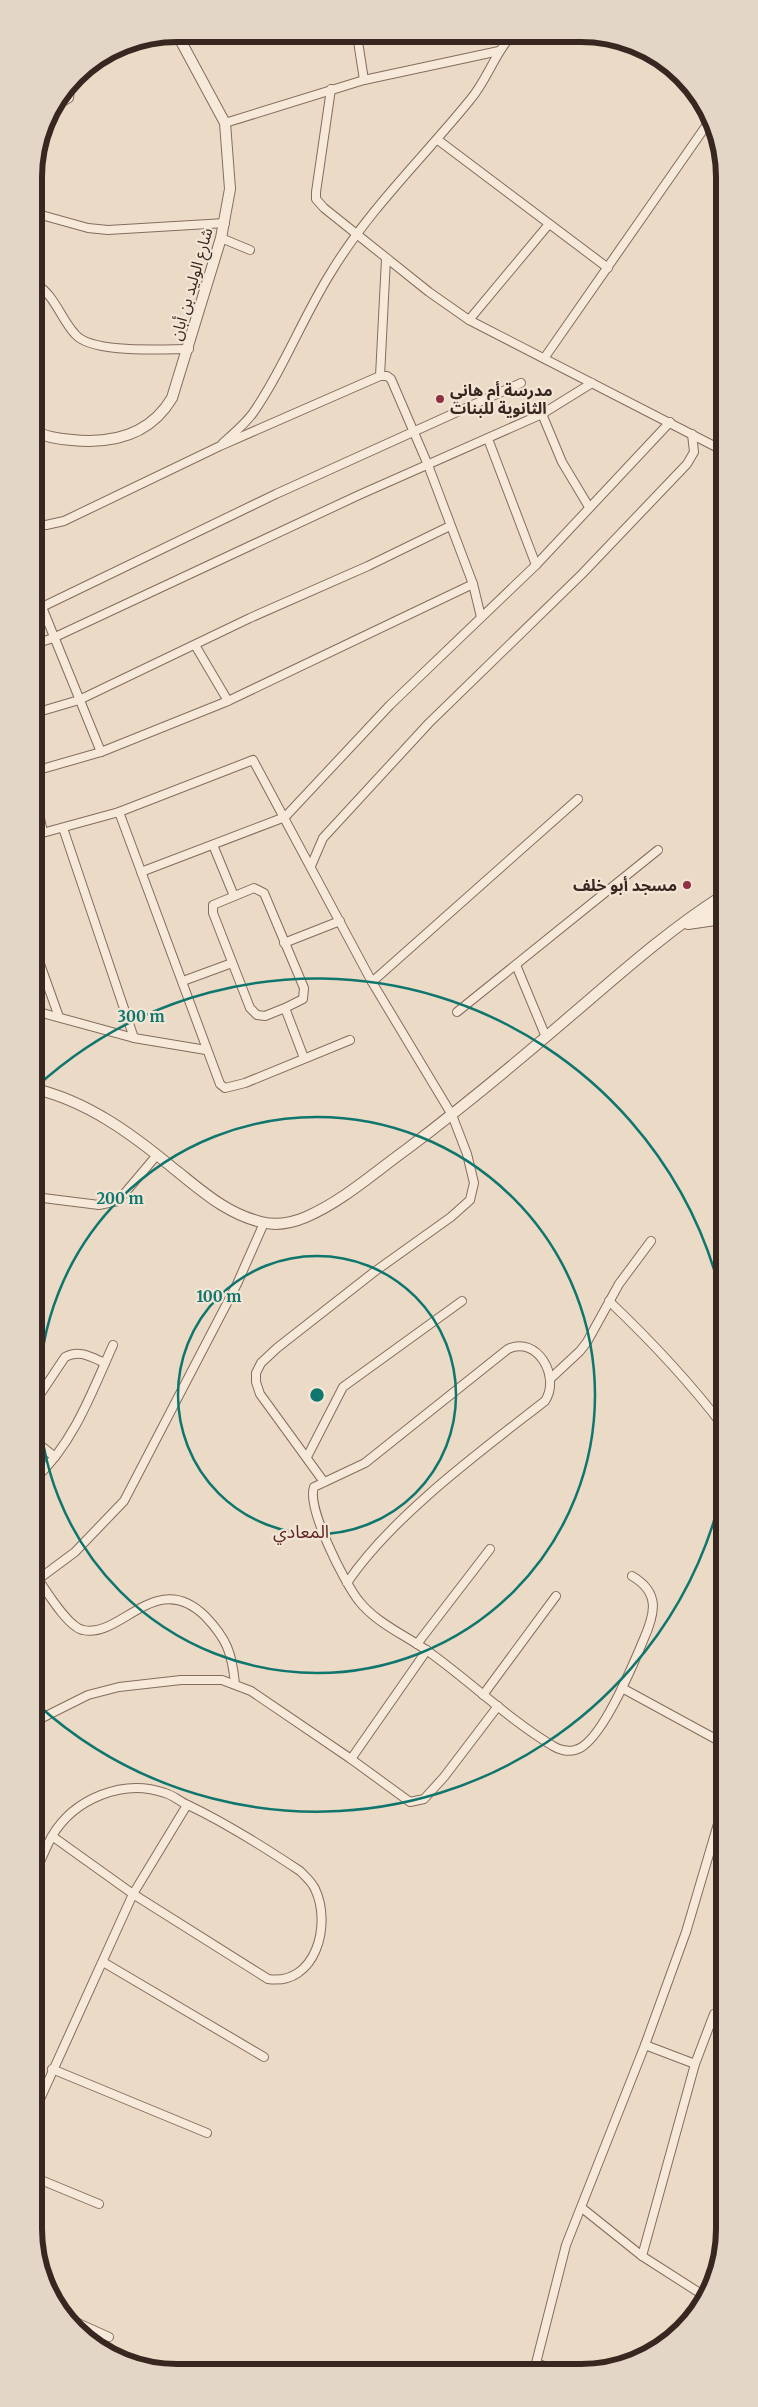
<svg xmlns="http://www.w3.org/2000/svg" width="758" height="2407" font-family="Merriweather,'Noto Sans Arabic',serif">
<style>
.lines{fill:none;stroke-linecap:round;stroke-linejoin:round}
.minor-casing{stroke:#856c5d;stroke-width:10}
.tertiary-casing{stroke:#856c5d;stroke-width:12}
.minor{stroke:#f7e9d9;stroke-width:8}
.tertiary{stroke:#f7e9d9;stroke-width:10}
.ring{fill:none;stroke:#0f766e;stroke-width:2.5}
.poi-dot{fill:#903142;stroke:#f3e5d5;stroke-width:2}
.labels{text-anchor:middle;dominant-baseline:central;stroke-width:4.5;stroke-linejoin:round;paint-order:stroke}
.street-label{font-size:16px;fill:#372720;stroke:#f3e5d5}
.poi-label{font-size:16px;font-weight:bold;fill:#372720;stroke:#f3e5d5;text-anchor:start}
.neighbourhood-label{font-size:18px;fill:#602522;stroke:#f3e5d5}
.rim{fill:none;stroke:#372720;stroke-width:6}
.centre{fill:#0f766e;stroke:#f3e5d5;stroke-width:2.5}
.ring-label{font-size:15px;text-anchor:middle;font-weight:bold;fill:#0f766e;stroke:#f3e5d5;stroke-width:4.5;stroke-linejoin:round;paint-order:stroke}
</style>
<rect width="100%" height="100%" fill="#ebdac6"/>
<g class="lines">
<!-- minor casing -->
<g class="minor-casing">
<g id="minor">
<polyline points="357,35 364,80"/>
<polyline points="331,89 316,192 316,199 324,208 429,292 469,320 722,450"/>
<polyline points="56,106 69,98 71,83"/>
<polyline points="225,123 364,80 499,51"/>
<polyline points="438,140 608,268"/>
<polyline points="34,213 88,228 108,230 225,223"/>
<polyline points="221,238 250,250"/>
<path d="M34 283C55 294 60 318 75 334 91 354 163 349 189 349"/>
<polyline points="469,320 549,224"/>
<polyline points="545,357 708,123"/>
<polyline points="380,376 386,259"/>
<polyline points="542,414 562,462 589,507"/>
<polyline points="488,439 536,565"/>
<path d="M223 443C233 434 245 424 253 413 283 370 302 319 330 274 369 209 423 158 470 100 487 80 494 55 511 36"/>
<polyline points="34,524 46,525 64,521 220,446 380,376 387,376 391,379 428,465 473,584 481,617"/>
<polyline points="35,590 101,752"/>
<polyline points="42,607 276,494 521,383"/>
<polyline points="35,644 53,638 359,495 542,414 592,383"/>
<polyline points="195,645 228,701"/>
<polyline points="35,713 79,700 250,618 368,566 450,526"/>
<polyline points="35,771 101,752 228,701 473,584"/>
<polyline points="35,796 43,832"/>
<polyline points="119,812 220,1084 225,1088 245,1083 350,1040"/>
<polyline points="63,828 134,1038"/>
<polyline points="35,835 119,812 253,760 372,982 452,1115 467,1154 474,1183 470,1200 451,1217 374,1272 277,1348 261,1363 256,1373 256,1382 260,1394 324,1482"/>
<polyline points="213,845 234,896"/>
<polyline points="311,866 323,838 429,723 582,574 687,464 694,452 692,434"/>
<polyline points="141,872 285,817 390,705 536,565 670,422"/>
<polyline points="284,943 340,921"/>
<polyline points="35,950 59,1017"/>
<polyline points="516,965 546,1037"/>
<polyline points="183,981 232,963"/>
<polyline points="372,982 578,799"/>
<polyline points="285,1008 265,1016 257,1015 250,1008 213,913 213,905 254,888 264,893 304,988 303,999 285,1008 304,1058"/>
<polyline points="35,1011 134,1038 206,1050"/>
<polyline points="457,1012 658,850"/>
<polyline points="35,1197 99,1205 118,1201 157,1155"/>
<path d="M609 1301C650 1340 688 1380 723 1426"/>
<polyline points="550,1379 580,1351 587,1342 619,1284 651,1241"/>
<path d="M35 1402 65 1357C79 1349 91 1357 105 1363"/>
<polyline points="36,1442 55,1457"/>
<polyline points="307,1457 343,1387 462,1301"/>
<path d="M36 1478C74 1442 92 1392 113 1345"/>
<path d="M38 1579C47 1592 68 1627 83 1630 121 1639 156 1568 205 1616 227 1639 232 1653 235 1684"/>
<polyline points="36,1581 75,1552 124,1501 237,1284 264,1223"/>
<path d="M347 1583C392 1516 481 1451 545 1401 561 1377 537 1335 508 1349L365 1463 314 1487C306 1507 345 1584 359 1601 376 1623 407 1636 429 1652 471 1682 508 1719 553 1746 559 1750 568 1752 575 1750 600 1745 633 1665 643 1641 655 1614 661 1593 632 1576"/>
<polyline points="417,1644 490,1549"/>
<polyline points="622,1688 723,1743"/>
<polyline points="483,1695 556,1596"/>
<polyline points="36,1721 88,1695 119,1687 181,1680 222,1680 251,1691 351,1759 410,1802 424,1799 444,1777 498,1706"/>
<polyline points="351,1759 427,1650"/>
<path d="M36 1871C41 1860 46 1847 52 1836 74 1799 123 1778 165 1793 173 1795 180 1802 188 1805 228 1824 264 1847 300 1871 305 1876 312 1882 315 1889 332 1924 316 1986 268 1979L133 1894 52 1836"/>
<polyline points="103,1962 264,2057"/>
<polyline points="645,2045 695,2064"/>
<polyline points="52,2069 207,2133"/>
<polyline points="36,2108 133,1894 187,1805"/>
<polyline points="36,2178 99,2204"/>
<polyline points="582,2208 642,2256 706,2297"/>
<polyline points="642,2256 695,2064 714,2014"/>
<polyline points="69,2319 109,2337"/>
<polyline points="536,2363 557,2371"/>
<polyline points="534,2371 566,2245 645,2045 686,1932 723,1807"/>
</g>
</g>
<!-- tertiary casing -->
<g class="tertiary-casing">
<g id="tertiary">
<path d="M34 431C45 437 59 439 72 440 112 444 150 435 172 398L221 238 230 189 225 123 177 34"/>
<polyline points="703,916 722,906"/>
<polyline points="688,924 722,919"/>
<path d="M35 1089C87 1101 132 1134 173 1168 201 1190 225 1213 261 1222 276 1226 292 1223 306 1217 343 1201 375 1172 407 1149 460 1109 511 1067 561 1024 613 980 664 933 722 896"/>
</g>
</g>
<!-- minor -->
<use href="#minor" class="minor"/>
<!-- tertiary -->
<use href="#tertiary" class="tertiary"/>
</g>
<!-- distance rings -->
<g class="ring">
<circle cx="317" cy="1395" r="139"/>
<circle cx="317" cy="1395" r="278"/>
<path d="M722 1492A417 417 0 0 1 38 1705M35 1088A417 417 0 0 1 722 1298"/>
</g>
<!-- markers -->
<g class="poi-dot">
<circle cx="440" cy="399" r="5"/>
<circle cx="687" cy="885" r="5"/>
</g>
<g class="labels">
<!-- street labels -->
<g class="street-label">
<text transform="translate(191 284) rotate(-74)">شارع الوليد بن أبان</text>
</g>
<!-- poi labels -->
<g class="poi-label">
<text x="450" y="390">مدرسة أم هاني<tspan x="450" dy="18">الثانوية للبنات</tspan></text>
<text x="677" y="885" text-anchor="end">مسجد أبو خلف</text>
</g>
<!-- neighbourhood labels -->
<g class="neighbourhood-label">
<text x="301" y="1531">المعادي</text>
</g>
</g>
<!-- crop -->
<path d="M0 0H758V2407H0ZM177 42H581A135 135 0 0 1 716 177V2229A135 135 0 0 1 581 2364H177A135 135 0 0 1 42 2229V177A135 135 0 0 1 177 42Z" fill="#e4d6c7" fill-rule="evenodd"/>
<path class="rim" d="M177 42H581A135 135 0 0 1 716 177V2229A135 135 0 0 1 581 2364H177A135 135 0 0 1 42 2229V177A135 135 0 0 1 177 42Z"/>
<circle cx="317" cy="1395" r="8" class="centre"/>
<g class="ring-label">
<text x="141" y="1022">300 m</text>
<text x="120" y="1204">200 m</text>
<text x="219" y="1302">100 m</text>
</g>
</svg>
